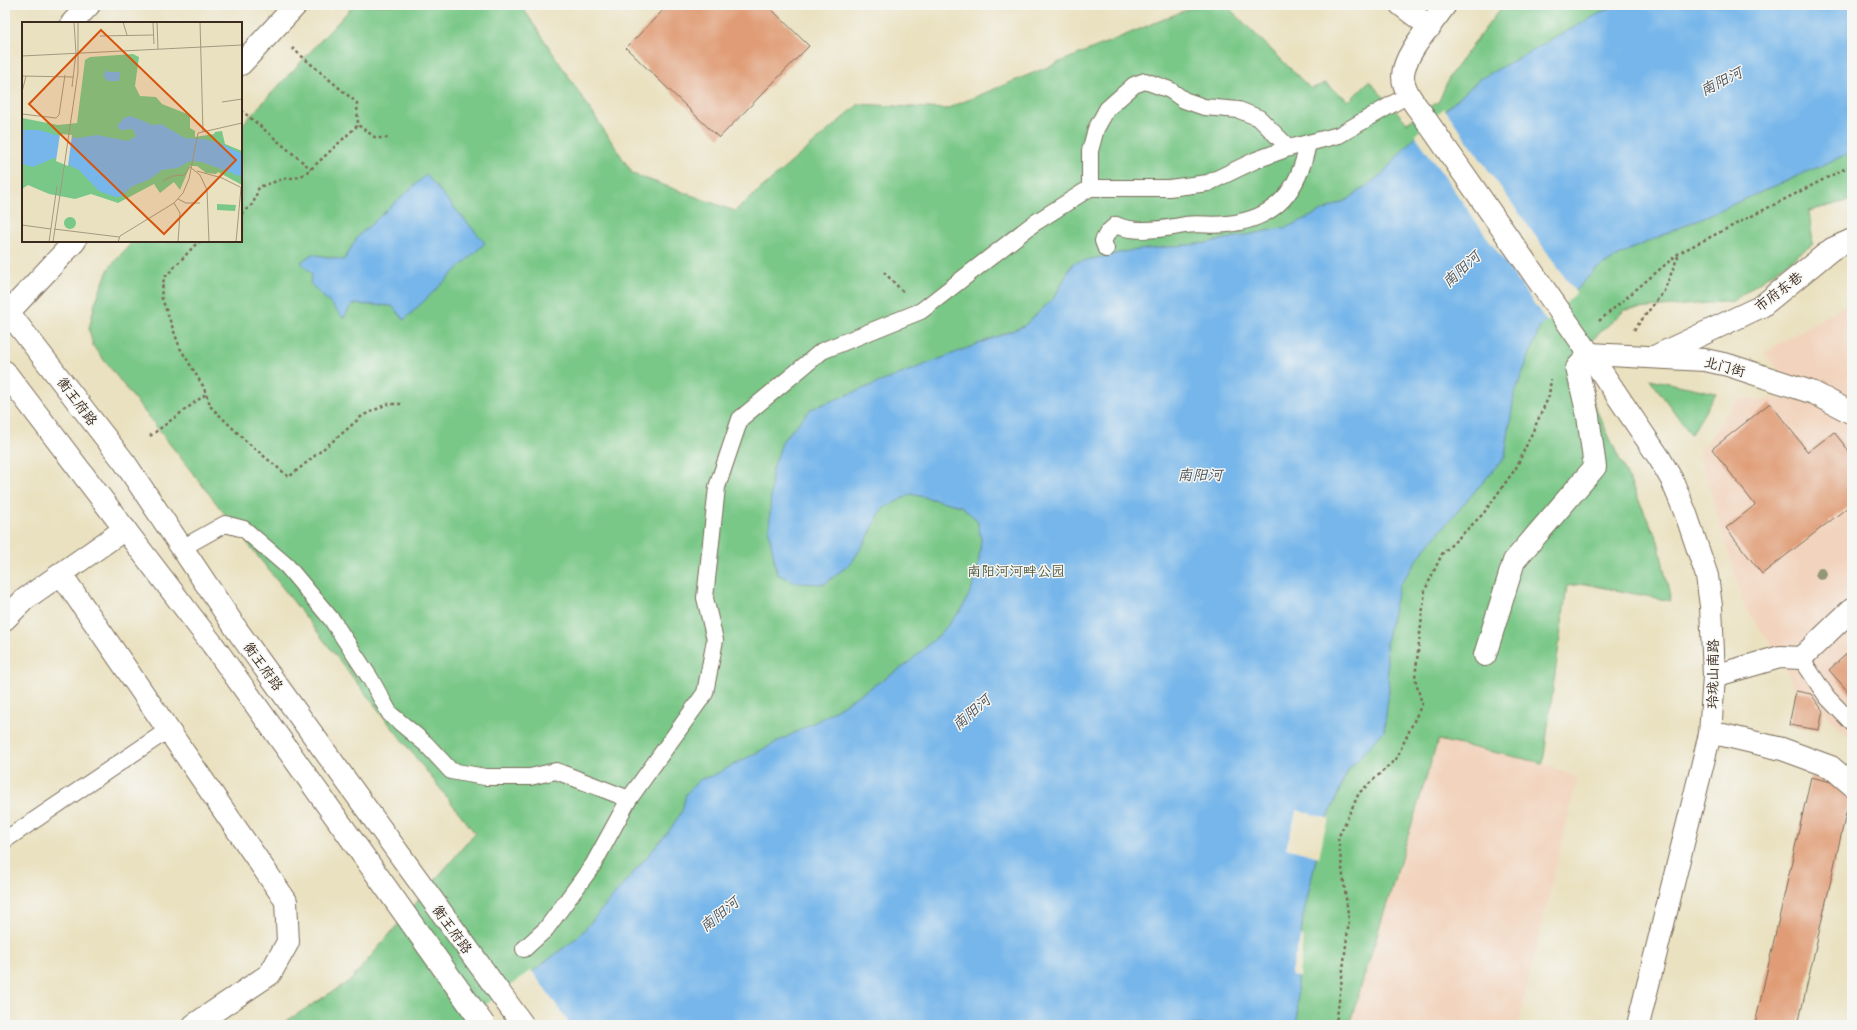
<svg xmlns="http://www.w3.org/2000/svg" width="1857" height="1030" font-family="'Patrick Hand','LXGW WenKai TC',sans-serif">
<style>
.built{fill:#f2d4be}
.green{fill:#7ac888;stroke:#5a7953}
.water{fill:#76b6ea;stroke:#587084}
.pier{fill:#eae1c0}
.building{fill:#e09c76}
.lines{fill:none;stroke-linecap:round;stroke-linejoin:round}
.service-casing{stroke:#786a57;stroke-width:18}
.minor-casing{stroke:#786a57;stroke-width:24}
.tertiary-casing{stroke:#786a57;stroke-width:24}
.secondary-casing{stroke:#786a57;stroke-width:24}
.path{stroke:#786a57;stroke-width:2.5;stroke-dasharray:3 3;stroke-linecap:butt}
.service{stroke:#fff;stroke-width:16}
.minor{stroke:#fff;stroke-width:22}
.tertiary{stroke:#fff;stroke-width:22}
.secondary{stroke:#fff;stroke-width:22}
.tertiary-bridge-casing{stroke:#786a57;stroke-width:24;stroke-linecap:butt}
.secondary-bridge-casing{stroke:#786a57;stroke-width:24;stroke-linecap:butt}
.tertiary-bridge{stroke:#fff;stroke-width:22}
.secondary-bridge{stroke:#fff;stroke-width:22}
.tree{fill:#949678}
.labels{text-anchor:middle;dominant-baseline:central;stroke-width:3;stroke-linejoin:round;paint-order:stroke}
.street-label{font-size:14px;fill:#3b2a1e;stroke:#f6f6f2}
.park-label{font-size:14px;fill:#4e593e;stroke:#f6f6f2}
.water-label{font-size:15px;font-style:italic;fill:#4d545b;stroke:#f6f6f2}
.inset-road{fill:none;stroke:#a4987f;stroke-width:1}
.view{fill:#d7540e;fill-opacity:0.15;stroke:#d7540e;stroke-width:2}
.inset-edge{fill:none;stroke:#3b2a1e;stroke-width:2}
</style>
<rect width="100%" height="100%" fill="#f6f6f2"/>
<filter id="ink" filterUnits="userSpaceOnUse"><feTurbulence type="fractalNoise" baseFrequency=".025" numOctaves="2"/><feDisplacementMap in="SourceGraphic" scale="8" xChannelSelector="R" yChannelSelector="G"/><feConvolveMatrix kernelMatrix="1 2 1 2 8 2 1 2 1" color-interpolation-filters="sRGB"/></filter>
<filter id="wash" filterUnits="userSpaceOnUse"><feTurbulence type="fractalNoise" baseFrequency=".012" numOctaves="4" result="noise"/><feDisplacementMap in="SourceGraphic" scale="16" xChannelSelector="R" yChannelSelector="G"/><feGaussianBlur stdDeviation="0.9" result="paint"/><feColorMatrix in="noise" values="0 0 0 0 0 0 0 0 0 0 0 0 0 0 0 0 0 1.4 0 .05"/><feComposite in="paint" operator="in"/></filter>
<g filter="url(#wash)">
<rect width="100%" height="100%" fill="#eae1c0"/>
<!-- built -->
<g class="built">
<polygon points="1852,301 1852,740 1823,711 1811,694 1796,691 1780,657 1745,608 1699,453 1738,399 1807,400 1763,353"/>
<polygon points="1439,740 1543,763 1577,778 1518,1025 1349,1025"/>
</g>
<!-- green -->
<g class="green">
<polygon points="354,5 521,5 633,174 735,211 859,104 946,109 1198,5 1226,5 1311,89 1325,83 1349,101 1369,81 1407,123 1439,101 1450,75 1503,5 1852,5 1852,200 1809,211 1813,244 1733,301 1625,310 1572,358 1658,541 1671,601 1585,584 1567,586 1543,763 1438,740 1349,1025 280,1025 351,980 475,833 93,346 89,329 95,303 109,268 133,241 241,241 241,126"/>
<polygon points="1650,379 1716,393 1691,435"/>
</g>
<!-- water -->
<g class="water">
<polygon points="1615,5 1852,5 1852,152 1629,250 1595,270 1540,327 1514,396 1505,457 1427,546 1399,586 1386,643 1389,690 1384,731 1348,770 1322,832 1303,917 1297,977 1298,1025 463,1025 579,936 669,831 682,811 686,794 699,780 714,775 821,719 906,665 939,635 962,609 977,577 981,539 977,520 961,506 911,494 882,509 868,537 852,562 825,584 798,583 777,574 769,533 772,471 783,440 811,409 1024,326 1054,298 1073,263 1128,251 1206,243 1287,227 1349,199 1382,174 1410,142 1480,79"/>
<polygon points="426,175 485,243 404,320 392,306 352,304 344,318 310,283 312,274 301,262 312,254 344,260 358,236"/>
</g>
<!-- pier -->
<g class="pier">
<polygon points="1444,108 1576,293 1547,322 1415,135"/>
<polygon points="1297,810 1330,819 1324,833 1319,857 1286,848"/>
<polygon points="1301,936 1303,937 1299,977 1290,975"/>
<polygon points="531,970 571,1025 461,1025 462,1023"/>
</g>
<g id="blocks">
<!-- building -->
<g class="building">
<polygon points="668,5 767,5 809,46 719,138 626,48"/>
<polygon points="1770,403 1808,452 1834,432 1852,455 1852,504 1762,574 1726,528 1755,505 1712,449"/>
<polygon points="1852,649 1852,696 1829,670"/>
<polygon points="1796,691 1811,694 1823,711 1819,730 1789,725"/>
<polygon points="1811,777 1852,787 1798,1025 1755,1024"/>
</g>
</g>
</g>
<g filter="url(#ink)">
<use href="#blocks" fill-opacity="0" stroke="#786a57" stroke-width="1"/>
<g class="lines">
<!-- service casing -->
<g class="service-casing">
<g id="service">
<polyline points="1090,188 1090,151 1096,129 1107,109 1134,85 1145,81 1170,90 1184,100 1204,107 1239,110 1259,118 1289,148"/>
<path d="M1106 249 1103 241 1108 232 1116 225C1134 234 1165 229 1185 225 1199 223 1213 226 1227 224 1277 219 1299 190 1308 143"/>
<polyline points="182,548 225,524 244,529 287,566 332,620 370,678 390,714 426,744 451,771 485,777 530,777 556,771 629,799"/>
<polyline points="1801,658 1827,697 1852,723"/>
<polyline points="5,840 168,730"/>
<polyline points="524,949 546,929 593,865 629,799 705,693 715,640 705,598 717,487 740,419 822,351 921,311 1033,224 1090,188 1169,188 1208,183 1256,160 1289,148 1339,135 1408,95"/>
</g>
</g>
<!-- minor casing -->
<g class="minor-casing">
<g id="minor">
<polyline points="72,23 89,5"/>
<polyline points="1656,356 1762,306 1832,249 1852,240"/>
<polyline points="61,574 286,901 288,942 270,974 194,1025"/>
<polyline points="5,619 25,599 125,529"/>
<polyline points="1485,655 1514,561 1595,467 1588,416 1577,368 1590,354"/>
<polyline points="1714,676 1780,657 1801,658 1852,609"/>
<polyline points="1710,734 1723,735 1782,749 1831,767 1852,785"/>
</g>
</g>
<!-- tertiary casing -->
<g class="tertiary-casing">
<g id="tertiary">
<polyline points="1401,5 1430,27"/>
<polyline points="241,64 296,5"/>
<path d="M1422 114C1414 103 1403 90 1403 76 1403 55 1433 23 1445 5"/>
<polyline points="5,316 75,241"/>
<polyline points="1584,346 1660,459 1672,480 1687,517 1707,576 1711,606 1714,676 1710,734 1638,1025"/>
<polyline points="1590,354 1705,360 1728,365 1814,393 1852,413"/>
</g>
</g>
<!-- secondary casing -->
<g class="secondary-casing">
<g id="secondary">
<polyline points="5,308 125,463 237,630"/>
<polyline points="5,372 213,645"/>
</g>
</g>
<!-- path -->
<g class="path">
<polyline points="292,48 357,103 358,125 376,138 388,138"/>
<polyline points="241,110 311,169"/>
<polyline points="241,214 253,204 259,187 283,179 300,177 311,169 358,125"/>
<polyline points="201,241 197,243 164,278 161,296 180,348 203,386 211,407 247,442 289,477 345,431 362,416 387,404 401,404"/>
<polyline points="884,272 904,293"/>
<polyline points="1599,321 1679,253 1852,165"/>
<polyline points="1634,330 1664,291 1679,254"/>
<polyline points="150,436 206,394"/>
<polyline points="1334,1025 1337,1017 1349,921 1338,838 1359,793 1396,759 1422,704 1415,678 1425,590 1442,554 1483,514 1516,468 1549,396 1551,379"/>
</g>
<!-- service -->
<use href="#service" class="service"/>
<!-- minor -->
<use href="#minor" class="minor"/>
<!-- tertiary -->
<use href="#tertiary" class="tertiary"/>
<!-- secondary -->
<use href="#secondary" class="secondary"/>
<!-- tertiary-bridge casing -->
<g class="tertiary-bridge-casing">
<polyline id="tertiary-bridge" points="1422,114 1584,346"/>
</g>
<!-- secondary-bridge casing -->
<g class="secondary-bridge-casing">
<g id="secondary-bridge">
<polyline points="237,630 523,1025"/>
<polyline points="213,645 484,1025"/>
</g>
</g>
<!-- tertiary-bridge -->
<use href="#tertiary-bridge" class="tertiary-bridge"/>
<!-- secondary-bridge -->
<use href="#secondary-bridge" class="secondary-bridge"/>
</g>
<!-- trees -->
<circle class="tree" cx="1821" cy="574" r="6"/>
</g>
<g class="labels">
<!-- street labels -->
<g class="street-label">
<text transform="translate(1778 291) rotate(-37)">市府东巷</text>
<text transform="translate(1725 366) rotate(15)">北门街</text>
<text transform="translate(78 401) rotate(53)">衡王府路</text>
<text transform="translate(264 666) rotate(54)">衡王府路</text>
<text transform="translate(1712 674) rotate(-89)">玲珑山南路</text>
<text transform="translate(453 929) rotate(54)">衡王府路</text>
</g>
<!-- park labels -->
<g class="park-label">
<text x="1016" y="570">南阳河河畔公园</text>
</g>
<!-- water labels -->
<g class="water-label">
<text transform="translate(1721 81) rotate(-27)">南阳河</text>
<text transform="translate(1461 269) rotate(-43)">南阳河</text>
<text x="1200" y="474">南阳河</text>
<text transform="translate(971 712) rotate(-41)">南阳河</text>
<text transform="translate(719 914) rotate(-39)">南阳河</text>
</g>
</g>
<!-- overview -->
<g transform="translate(22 22)">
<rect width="220" height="220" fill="#eae1c0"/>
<path d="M111 32 117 35 113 64 118 74 134 75 140 82 168 93V106L173 109V115L192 112 193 110 200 109 203 122 220 129V163L196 150 194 152 184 151 175 144H168L158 168 152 160 138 171 132 162 96 181 69 172 53 177 27 172 6 163 0 167V96L36 103 55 101 63 38 68 35ZM195 182 214 183 213 189 195 188ZM42 201a6 6 0 1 1 12 0a6 6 0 1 1-12 0Z" fill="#7ac888"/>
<path d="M83 48 86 50H98L97 59H86L82 55ZM109 94 131 103 139 102 163 116 181 117 198 121 220 132V155L180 140 168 139 156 146 140 148 128 157 109 165 100 174 93 175 77 169 57 148 32 136 11 145 0 142V108H17L33 113 56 116 75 113 106 119 114 114 111 107 98 108 95 104 102 96Z" fill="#76b6ea"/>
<path d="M38 112 50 113 46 144 34 139Z" fill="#eae1c0"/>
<path class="inset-road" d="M101 0 105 13M135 0 136 27M178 0 181 110M131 1 132 22M78 14 131 13M0 34 220 23M0 54 51 55M50 65 54 31 52 0M0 70 4 54M200 80 220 77M0 92 34 96 37 93 43 53M175 149 200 156 220 166M141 159 150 154 162 153 168 145 178 153 185 168 187 220M156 177 164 181H178M152 181 158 191 156 220M0 203 29 207M32 207 97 215M27 220 35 164M31 220 56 50V0M96 220 98 214 152 181 161 171 167 157 176 111 220 101M214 220 219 166"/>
<path class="view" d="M79 8 214 138 142 212 7 82Z"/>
<rect width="220" height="220" class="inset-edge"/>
</g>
<!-- margin -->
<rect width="1857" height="1030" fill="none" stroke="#f6f6f2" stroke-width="20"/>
</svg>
